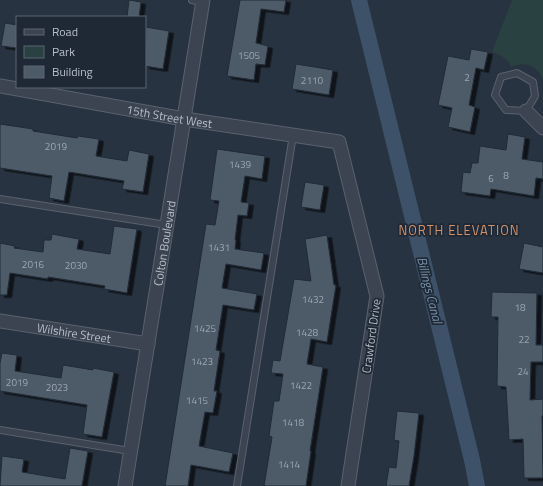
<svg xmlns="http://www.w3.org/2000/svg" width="543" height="486" font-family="'Titillium Web',sans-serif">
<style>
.green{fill:#2a4142}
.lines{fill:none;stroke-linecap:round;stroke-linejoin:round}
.canal{stroke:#3d5168;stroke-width:16}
.building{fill:#4d5a68;stroke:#212b37;filter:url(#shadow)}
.lane-casing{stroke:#59626d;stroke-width:8}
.street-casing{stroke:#59626d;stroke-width:15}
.lane{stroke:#3b4450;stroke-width:6}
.street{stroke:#3b4450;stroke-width:13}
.labels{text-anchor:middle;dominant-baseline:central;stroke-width:3.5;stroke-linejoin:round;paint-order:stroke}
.number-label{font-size:10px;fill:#9ca6b2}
.street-label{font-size:12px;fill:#b7bfca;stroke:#1f2935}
.neighbourhood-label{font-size:13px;letter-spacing:1px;fill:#d2926b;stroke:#1f2935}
.water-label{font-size:13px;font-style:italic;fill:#7991ab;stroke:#1f2935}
</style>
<defs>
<filter id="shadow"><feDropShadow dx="4.5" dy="2.5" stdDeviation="0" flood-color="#0009"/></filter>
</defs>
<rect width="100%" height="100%" fill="#273340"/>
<!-- green -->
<path class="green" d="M512 0H543V80C537 65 526 61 511 67 508 58 500 55 492 52Z"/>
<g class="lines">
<!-- canal -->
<polyline class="canal" points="359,0 472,460 477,486"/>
</g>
<!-- building -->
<g class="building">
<polygon points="129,0 141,2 139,17 127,17"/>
<polygon points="240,0 286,0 284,12 261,9 256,43 268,46 265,65 256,64 254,80 227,76"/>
<polygon points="5,23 17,25 17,48 1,46"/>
<polygon points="146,27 169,31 163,69 145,66"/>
<polygon points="471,49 488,52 484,70 476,68 469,105 475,107 470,132 448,127 452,108 438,105 448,56 469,60"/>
<polygon points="296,64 333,70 329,95 292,89"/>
<polygon points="0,124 33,129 33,131 77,138 78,136 99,139 96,156 127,161 129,150 149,154 143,192 122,189 124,181 69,172 64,201 49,198 52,176 0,168"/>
<polygon points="508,134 525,137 522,159 543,162 543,179 536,178 534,196 491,189 490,196 461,192 463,172 470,173 472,163 478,163 480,146 506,150"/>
<polygon points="217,149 265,156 262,179 245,176 241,202 249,203 247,216 238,215 235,240 236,240 235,249 264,253 261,270 226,264 222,288 257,294 254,310 223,305 216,350 220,351 214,391 217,391 213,413 205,412 199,446 233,453 229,472 191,465 188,486 165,486 206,224 215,225 219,201 210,200"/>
<polygon points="305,182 324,185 320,210 301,207"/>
<polygon points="114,226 137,229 127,293 104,289 105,286 48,277 48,279 10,273 7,295 0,295 0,243 15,246 14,248 43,252 44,240 51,240 52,234 79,239 77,249 110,254"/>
<polygon points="327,235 334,285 336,285 327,342 311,339 307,364 323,367 310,451 311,451 306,486 264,486 272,437 269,436 274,401 279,401 283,374 271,373 273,360 280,361 294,279 311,281 305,239"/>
<polygon points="524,243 543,247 543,273 519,269"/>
<polygon points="492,292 537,293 536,345 543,345 543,362 531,362 530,400 543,399 543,416 542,416 543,478 524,478 523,439 509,440 506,387 497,386 498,317 491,317"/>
<polygon points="2,353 17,355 15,371 35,374 61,378 63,365 93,370 93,368 114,372 102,437 83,434 87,405 0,391 0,363"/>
<polygon points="397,411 419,413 414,456 409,486 386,486 389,467 396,468 399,441 394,440"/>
<polygon points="70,448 88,451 82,486 0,486 2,456 24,459 22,472 65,479"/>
</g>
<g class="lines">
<!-- lane casing -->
<g class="lane-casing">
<g id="lane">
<polyline points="192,0 202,2"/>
<polygon points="517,73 533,82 535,96 526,111 506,110 495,95 501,77"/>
<polyline points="0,199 167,225"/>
<polyline points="0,430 130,451"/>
<polyline points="237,486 293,135"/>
</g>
</g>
<!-- street casing -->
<g class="street-casing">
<g id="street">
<path id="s1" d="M0 86 184 119 339 142 377 296 348 486"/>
<polyline points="526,111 543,128"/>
<path id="s2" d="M0 321 148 344"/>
<path id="s3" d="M125 486 203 0"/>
</g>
</g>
<!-- lane -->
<use href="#lane" class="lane"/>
<!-- street -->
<use href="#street" class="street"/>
</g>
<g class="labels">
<!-- number labels -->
<g class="number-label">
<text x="249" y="55">1505</text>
<text x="467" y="77">2</text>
<text x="312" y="80">2110</text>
<text x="56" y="146">2019</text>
<text x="240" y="164">1439</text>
<text x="506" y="175">8</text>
<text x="491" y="178">6</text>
<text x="219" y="247">1431</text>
<text x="33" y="264">2016</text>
<text x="76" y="265">2030</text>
<text x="313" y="299">1432</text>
<text x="520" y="307">18</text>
<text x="205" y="328">1425</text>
<text x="307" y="332">1428</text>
<text x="524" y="339">22</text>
<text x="202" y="361">1423</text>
<text x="523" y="371">24</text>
<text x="17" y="382">2019</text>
<text x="301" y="385">1422</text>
<text x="57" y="387">2023</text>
<text x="197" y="400">1415</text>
<text x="293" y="422">1418</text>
<text x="289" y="464">1414</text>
</g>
<!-- street labels -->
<g class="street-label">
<text stroke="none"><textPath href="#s1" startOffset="172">15th Street West</textPath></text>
<text stroke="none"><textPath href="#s3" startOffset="246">Colton Boulevard</textPath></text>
<text stroke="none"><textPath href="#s2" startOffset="75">Wilshire Street</textPath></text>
<text transform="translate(371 336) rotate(-82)">Crawford Drive</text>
</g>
<!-- neighbourhood labels -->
<g class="neighbourhood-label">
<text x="459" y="230">NORTH ELEVATION</text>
</g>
<!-- water labels -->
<g class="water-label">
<text transform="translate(430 290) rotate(76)">Billings Canal</text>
</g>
</g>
<!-- legend -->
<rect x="16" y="16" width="130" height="72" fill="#1f2935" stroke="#5c6571"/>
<rect x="24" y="29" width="20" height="6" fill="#3b4450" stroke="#5c6571"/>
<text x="52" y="36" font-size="12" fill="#b7bfca">Road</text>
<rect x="24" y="46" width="20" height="12" fill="#2a4142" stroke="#5c6571"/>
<text x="52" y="56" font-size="12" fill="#b7bfca">Park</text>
<rect x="24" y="66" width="20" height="12" fill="#4d5a68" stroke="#5c6571"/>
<text x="52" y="76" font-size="12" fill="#b7bfca">Building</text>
</svg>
